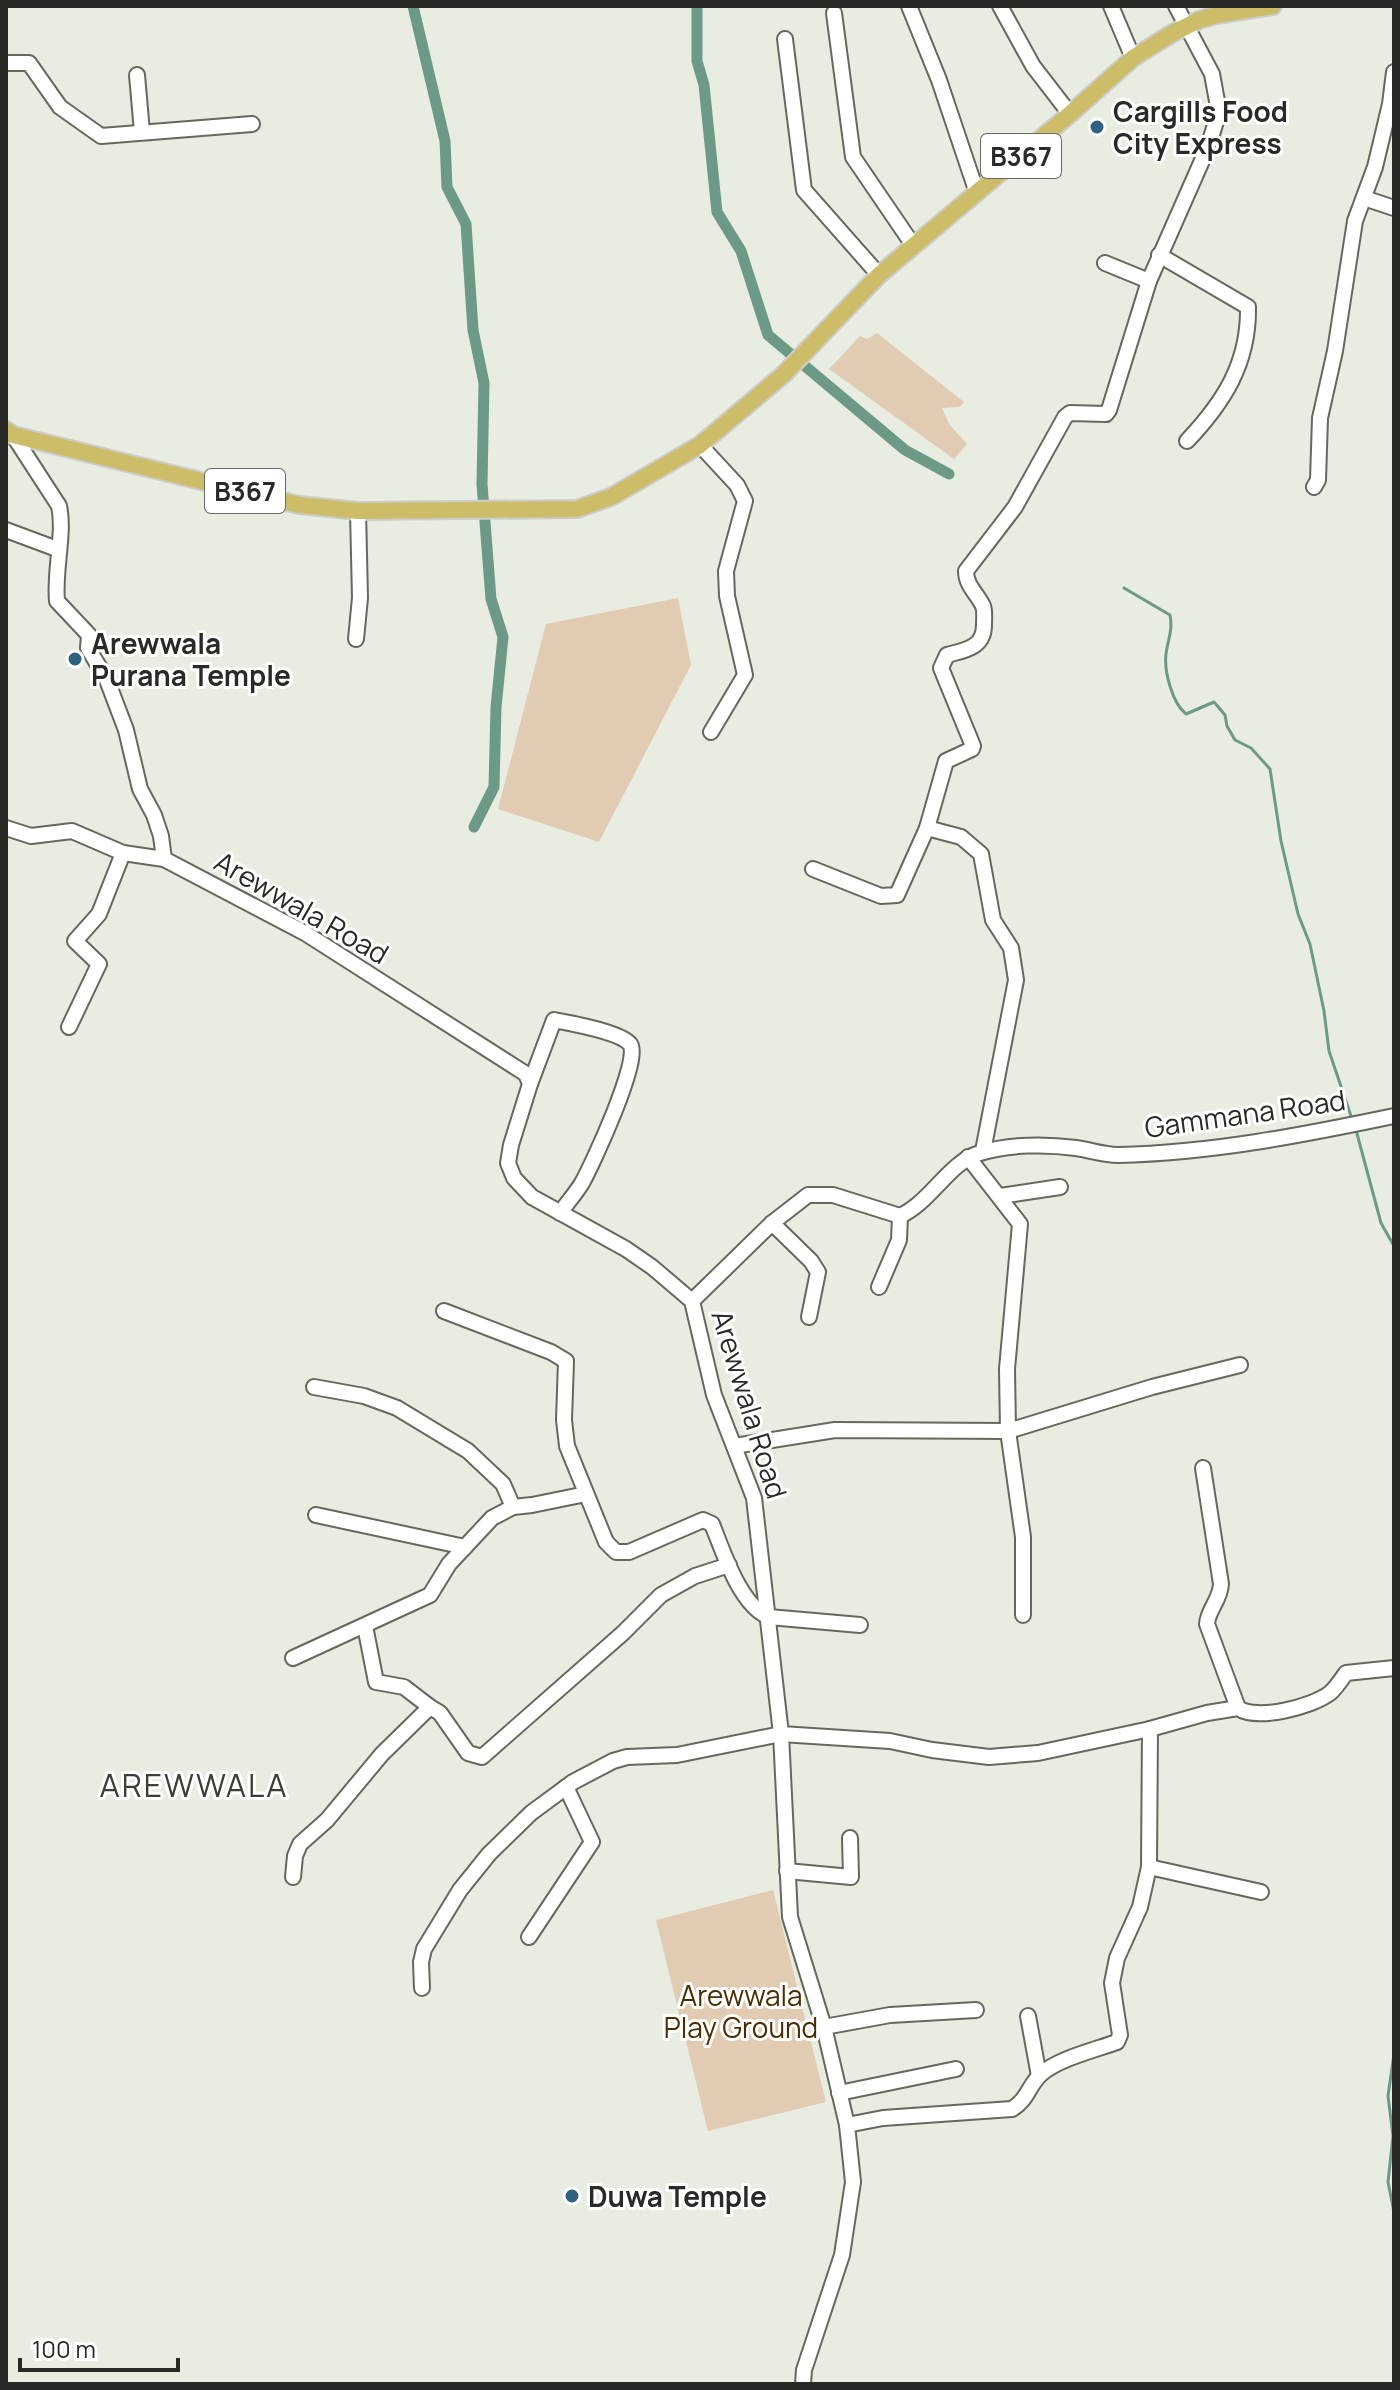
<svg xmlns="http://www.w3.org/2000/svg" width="1400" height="2390" font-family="Manrope,sans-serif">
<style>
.green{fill:#e1ccb3}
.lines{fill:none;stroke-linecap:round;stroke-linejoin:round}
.stream{stroke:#6c9a87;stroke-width:3}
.canal{stroke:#6c9a87;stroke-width:11}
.minor-casing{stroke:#66685e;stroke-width:18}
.major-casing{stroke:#cccccb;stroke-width:20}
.minor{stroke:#fff;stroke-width:14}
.major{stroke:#cdbd68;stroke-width:16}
.poi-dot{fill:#316180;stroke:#fff;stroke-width:3}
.labels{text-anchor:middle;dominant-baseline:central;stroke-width:6;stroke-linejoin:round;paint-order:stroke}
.shield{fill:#fff;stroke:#696a67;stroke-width:2}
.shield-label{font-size:26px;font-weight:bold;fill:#292a26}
.poi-label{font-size:28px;font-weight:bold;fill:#292a26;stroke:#fff;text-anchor:start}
.street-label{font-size:28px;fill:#292a26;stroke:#fff}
.park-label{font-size:28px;fill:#4a2d00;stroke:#fff}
.quarter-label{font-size:32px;letter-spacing:2px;fill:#3d3f35;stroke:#fff}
</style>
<rect width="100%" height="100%" fill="#e9ece0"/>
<!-- green -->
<g class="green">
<polygon points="877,333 964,402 960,407 942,408 949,424 967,444 954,459 829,369 860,336 867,339"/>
<polygon points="678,598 691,665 599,842 498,809 546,624"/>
<polygon points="773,1890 826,2102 708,2131 656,1920"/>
</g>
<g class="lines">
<!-- stream -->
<g class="stream">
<path d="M1124 588 1170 615C1173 630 1168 639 1166 654 1164 671 1172 703 1186 714L1214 702 1225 715 1227 726 1235 740 1251 748 1270 769 1281 841 1298 914 1310 944 1324 1011 1329 1051 1352 1119"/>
<polyline points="1356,1130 1381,1223 1394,1246"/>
<polyline points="1394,2054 1388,2096 1393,2136 1388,2182 1394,2212"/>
</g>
<!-- canal -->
<g class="canal">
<polyline points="413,6 445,141 447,187 466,224 473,330 484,383 482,484 491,599 503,637 496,707 494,787 474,827"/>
<polyline points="697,6 697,61 704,85 717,212 741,251 768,335 905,450 949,474"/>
</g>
<!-- minor casing -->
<g class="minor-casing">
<g id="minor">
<polyline points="909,6 939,80 977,193"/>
<polyline points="1000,6 1033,66 1070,114"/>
<polyline points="1111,6 1133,58"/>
<polyline points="834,13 853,157 913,245"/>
<polyline points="785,39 804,190 879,275"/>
<polyline points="6,63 29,63 60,107 101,136 252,124"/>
<polyline points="137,75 142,132"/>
<polyline points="1364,198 1394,208"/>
<path d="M1159 255 1248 307C1249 363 1224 402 1187 441"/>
<polyline points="1105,263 1149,281"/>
<path d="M13 435 59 506C65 533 54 571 57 601L89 635 88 648 107 680 126 730 140 789 154 815 161 836 164 859 305 933 526 1074 530 1084 511 1145 508 1163 514 1178 532 1197 626 1249 652 1267 692 1301 714 1395 754 1498 781 1734 790 1917 824 2027 847 2125 853 2182 842 2255 804 2370 803 2384"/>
<polyline points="700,445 737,485 745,501 726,571 727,596 745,675 711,732"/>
<polyline points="1314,487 1318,480 1320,418 1335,351 1355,221 1375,167 1390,104 1394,72"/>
<polyline points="6,530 57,549"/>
<polyline points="356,639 360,598 358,511"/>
<polyline points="6,828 31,836 72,831 123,853 164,859"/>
<polyline points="927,828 961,837 981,854 993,920 1011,948 1016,980 983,1151"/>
<path d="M813 869 881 896 897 895 927 828 946 761 972 749 973 746 941 668 947 655C965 650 984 648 984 625 984 619 985 611 983 606 977 593 966 586 966 571L1015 507 1065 417 1070 413 1106 414 1109 410 1149 281 1208 147 1219 112 1212 74 1176 6"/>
<polyline points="69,1027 99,964 75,941 99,914 123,853"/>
<path d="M530 1084 554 1020C570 1023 620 1032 630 1044 642 1058 592 1165 582 1183 576 1193 567 1203 560 1213"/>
<polyline points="968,1157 1020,1224 1007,1369 1008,1431 1023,1537 1023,1615"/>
<polyline points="1000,1196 1060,1187"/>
<polyline points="772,1223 811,1261 818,1272 809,1317"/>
<polyline points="879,1287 899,1240 900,1216"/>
<path d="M692 1301 772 1223 808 1195H833L900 1216C931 1202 949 1162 980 1153 1009 1144 1046 1144 1076 1148 1090 1150 1104 1155 1118 1155 1211 1153 1303 1135 1394 1116"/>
<path d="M444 1311 551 1352 566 1361 564 1420 567 1446 606 1542 616 1552H629L703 1520 712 1524C723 1551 740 1606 769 1617L860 1625"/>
<polyline points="314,1387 364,1396 397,1408 468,1451 503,1484 513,1507"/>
<polyline points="734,1446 835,1430 1008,1431 1152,1387 1240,1365"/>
<path d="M1203 1468 1221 1584C1220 1601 1208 1609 1207 1624L1238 1708"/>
<polyline points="316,1515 465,1547"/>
<polyline points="365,1626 376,1682 404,1687 430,1707"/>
<polyline points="293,1658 430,1595 449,1564 492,1518 513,1507 532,1505 586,1494"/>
<polyline points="1149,1867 1261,1892"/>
<polyline points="787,1871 851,1877 850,1838"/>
<polyline points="293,1877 295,1856 300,1844 327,1820 382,1754 430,1707 440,1713 468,1753 482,1757 623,1633 661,1595 695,1576 729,1565"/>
<polyline points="529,1937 592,1842 566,1787"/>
<polyline points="422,1988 421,1962 424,1949 460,1890 489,1854 531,1813 573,1782 613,1761 627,1757 677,1755 781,1734 890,1741 932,1750 989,1757 1038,1753 1150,1729"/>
<polyline points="1028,2016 1039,2076"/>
<polyline points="824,2027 890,2015 976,2010"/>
<polyline points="839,2093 956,2069"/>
<path d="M847 2125 883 2118 1012 2109C1028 2099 1028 2087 1040 2075 1057 2059 1095 2050 1117 2042L1120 2035 1112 1983 1117 1958 1140 1907 1149 1867 1150 1729 1207 1713 1238 1708C1257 1721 1312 1707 1330 1693 1336 1688 1341 1680 1346 1673L1394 1668"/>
</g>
</g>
<!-- major casing -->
<g class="major-casing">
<polyline id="major" points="6,430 13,435 299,505 358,511 577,509 611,497 700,445 784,374 879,275 1070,114 1133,58 1171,34 1199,20 1216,15 1273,6"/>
</g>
<!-- minor -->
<use href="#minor" class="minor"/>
<!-- major -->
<use href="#major" class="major"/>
</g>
<!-- markers -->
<g class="poi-dot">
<circle cx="1097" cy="127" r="8"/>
<circle cx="75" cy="659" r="8"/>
<circle cx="572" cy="2196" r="8"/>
</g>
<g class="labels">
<!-- shield labels -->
<g class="shield">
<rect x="981" y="134" width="80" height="44" rx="6"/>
<rect x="205" y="469" width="80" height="44" rx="6"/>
</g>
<g class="shield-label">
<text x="1021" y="156">B367</text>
<text x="245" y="491">B367</text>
</g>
<!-- poi labels -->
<g class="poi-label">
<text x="1113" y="111">Cargills Food<tspan x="1113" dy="32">City Express</tspan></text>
<text x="91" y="643">Arewwala<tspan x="91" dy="32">Purana Temple</tspan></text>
<text x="588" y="2196">Duwa Temple</text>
</g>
<!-- street labels -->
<g class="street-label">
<text transform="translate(302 907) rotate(30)">Arewwala Road</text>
<text transform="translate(1245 1113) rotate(-8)">Gammana Road</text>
<text transform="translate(750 1404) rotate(73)">Arewwala Road</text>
</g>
<!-- park labels -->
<g class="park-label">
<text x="741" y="1995">Arewwala<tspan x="741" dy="32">Play Ground</tspan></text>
</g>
<!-- quarter labels -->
<g class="quarter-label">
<text x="194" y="1785">AREWWALA</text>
</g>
</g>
<!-- border -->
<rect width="1400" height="2390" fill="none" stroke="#292a26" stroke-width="16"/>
<!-- scale -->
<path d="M20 2358v12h158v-12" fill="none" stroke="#292a26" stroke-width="4"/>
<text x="32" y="2358" font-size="24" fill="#292a26" stroke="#ffffff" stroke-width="6" paint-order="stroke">100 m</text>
</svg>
